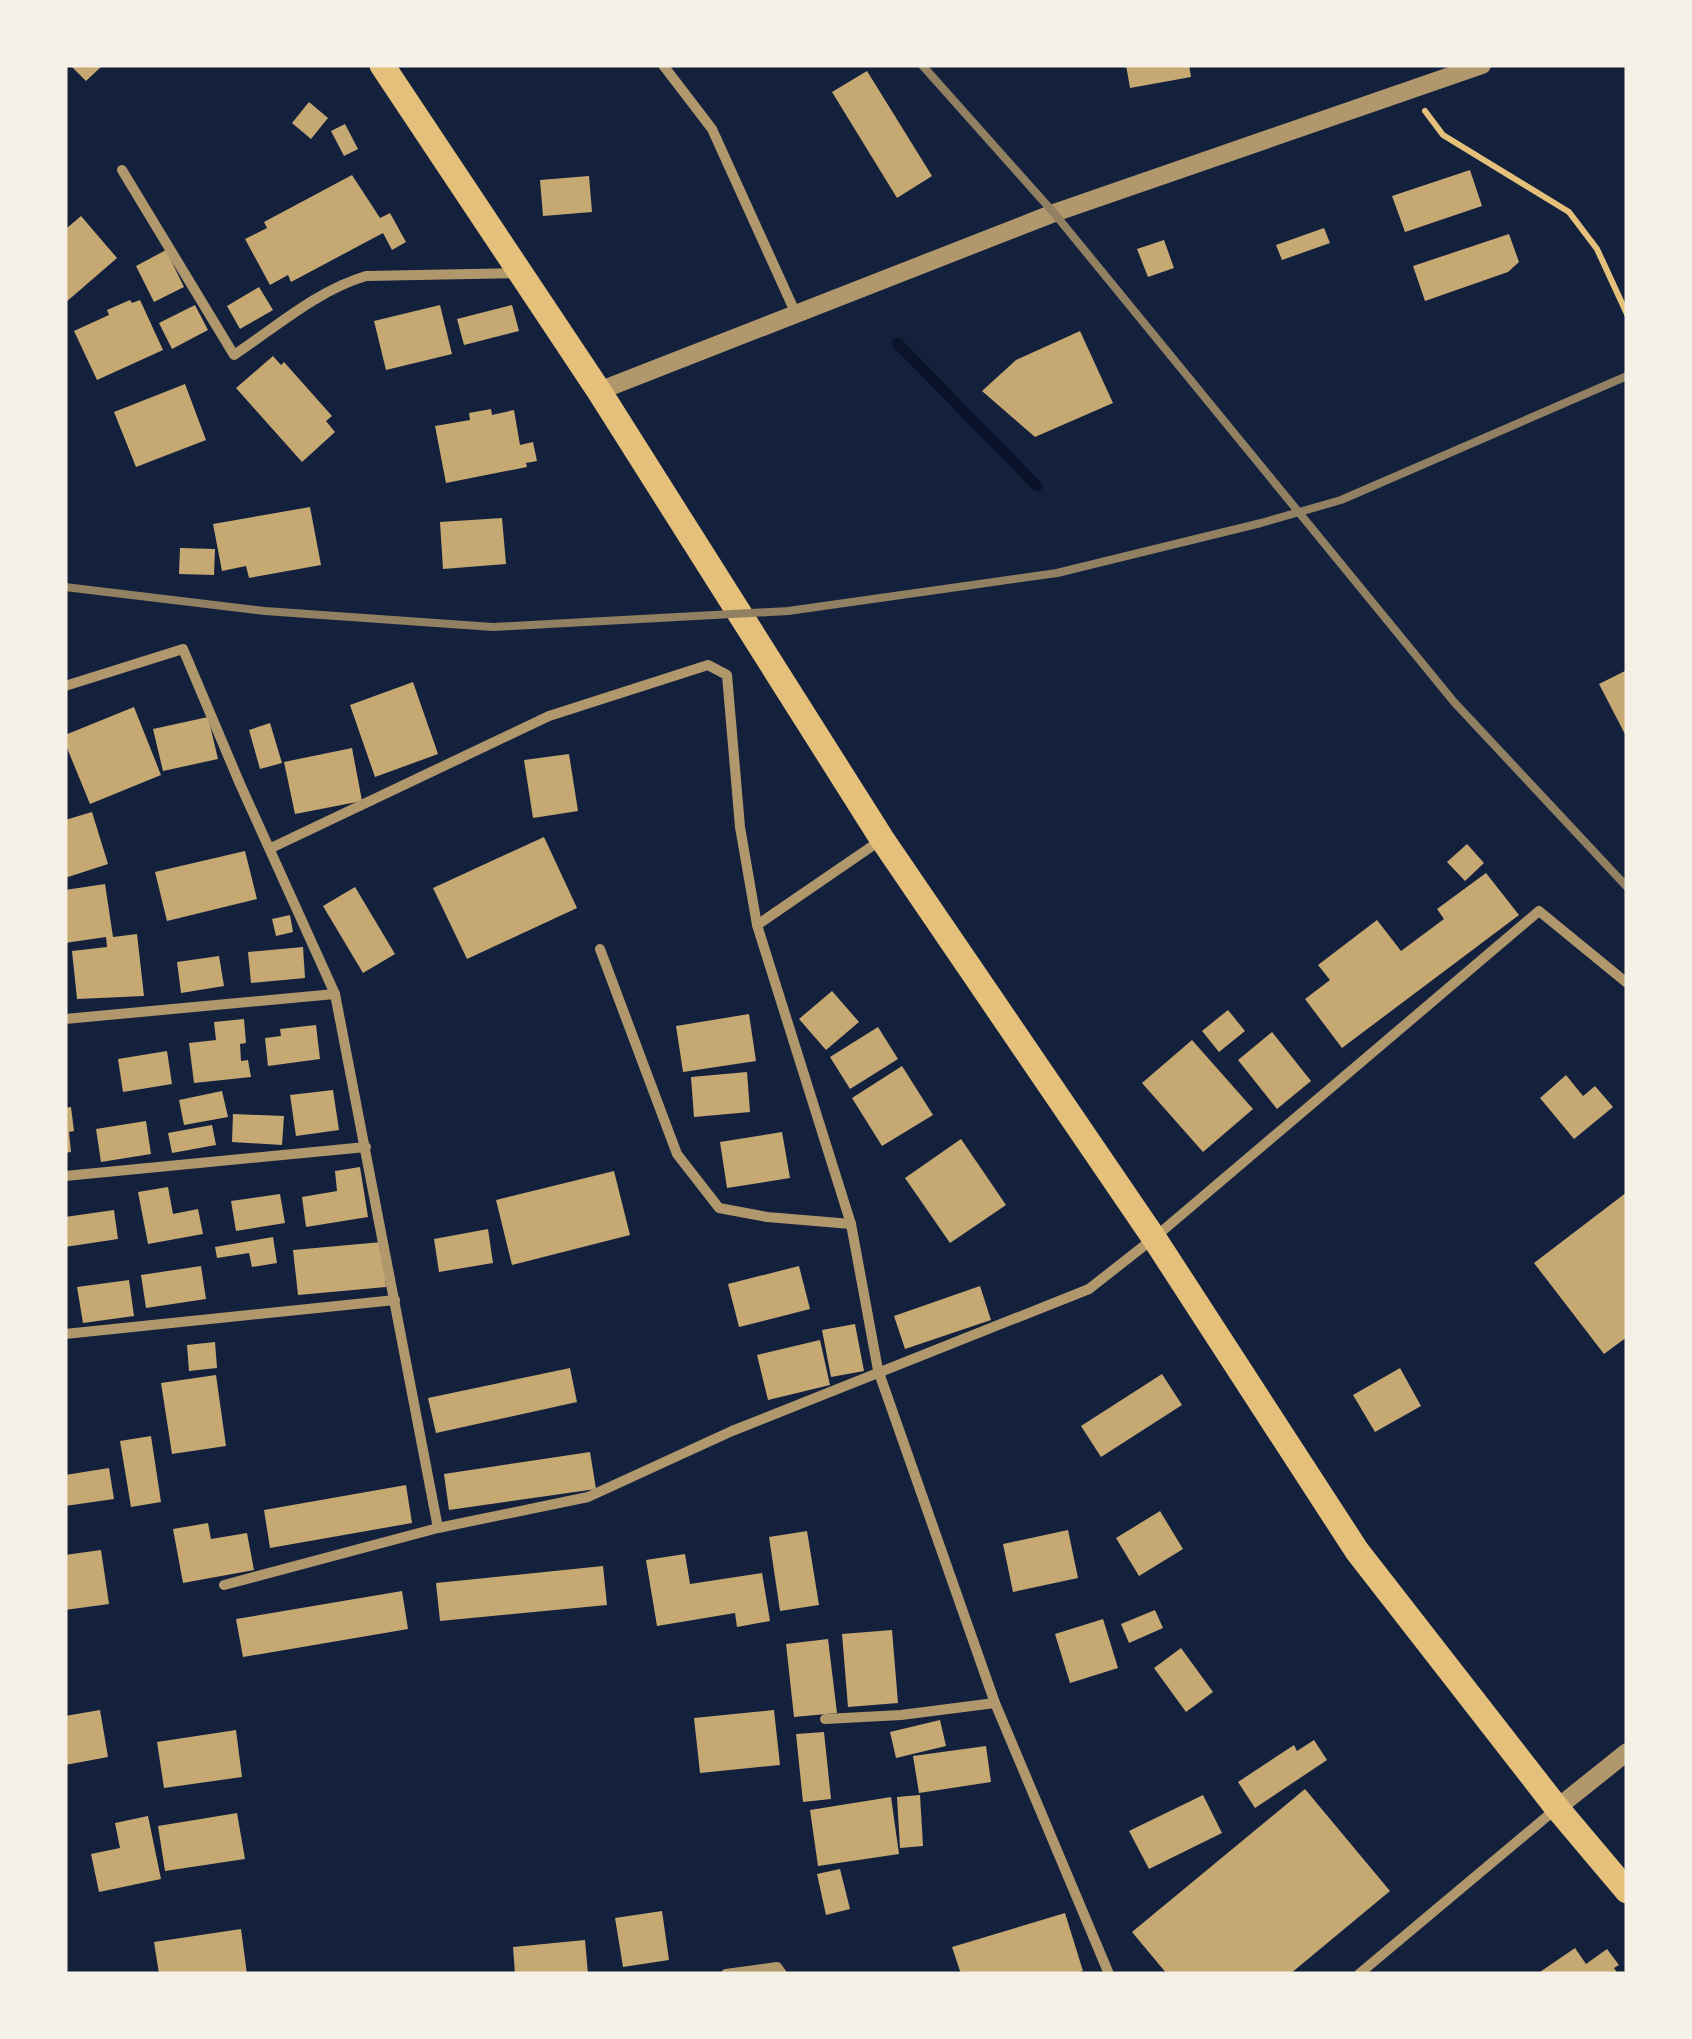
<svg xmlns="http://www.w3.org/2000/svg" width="1692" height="2039" font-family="Manrope,sans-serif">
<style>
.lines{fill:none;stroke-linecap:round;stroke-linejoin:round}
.stream{stroke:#0b132b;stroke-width:11}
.building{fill:#c6a872}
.path{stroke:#e5c07b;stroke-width:6}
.minor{stroke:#b1986c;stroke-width:10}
.tertiary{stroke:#b1986c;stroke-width:18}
.primary{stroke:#e5c07b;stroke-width:25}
.rail{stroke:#918062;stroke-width:8}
</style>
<rect width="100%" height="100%" fill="#14213d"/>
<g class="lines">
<!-- stream -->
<polyline class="stream" points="897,343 1037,486"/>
</g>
<!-- building -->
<g class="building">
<polygon points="70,65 103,65 86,81"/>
<polygon points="1126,65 1189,65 1191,77 1130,88"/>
<polygon points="867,71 932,176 897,198 832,92"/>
<polygon points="309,102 328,118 311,139 292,123"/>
<polygon points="345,124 358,149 344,156 331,131"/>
<polygon points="1470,170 1482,206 1405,232 1392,196"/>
<polygon points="352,175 380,218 390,213 406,242 392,250 383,233 291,282 288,275 270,285 245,239 267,228 264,222"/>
<polygon points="589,176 592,212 543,216 540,180"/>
<polygon points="81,216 117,258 65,303 65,225 67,228"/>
<polygon points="1324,228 1330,243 1282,260 1276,245"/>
<polygon points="1509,234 1519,262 1508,272 1425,301 1413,266"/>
<polygon points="1164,240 1174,268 1148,277 1137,249"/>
<polygon points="166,250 184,287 154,302 136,266"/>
<polygon points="259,287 273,310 240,329 227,306"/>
<polygon points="130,300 132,303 140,300 163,350 97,380 74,331 109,315 107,310"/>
<polygon points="195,305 208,330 172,349 159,323"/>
<polygon points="440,305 452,354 386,370 374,321"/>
<polygon points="512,305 519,331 464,345 457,319"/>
<polygon points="1080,331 1113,403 1035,437 982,391 1016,360"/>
<polygon points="273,356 281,365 284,362 332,416 326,421 335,432 302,462 236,388"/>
<polygon points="185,384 206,440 136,467 114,412"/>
<polygon points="491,409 492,415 514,410 520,445 533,442 537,461 526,463 527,467 446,483 435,426 470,420 469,413"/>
<polygon points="310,507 321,565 249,578 246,566 222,571 213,524"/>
<polygon points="502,518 506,564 443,569 440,522"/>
<polygon points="180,548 215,549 214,575 179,574"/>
<polygon points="1627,670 1627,738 1599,684"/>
<polygon points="413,682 438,754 375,777 350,705"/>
<polygon points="134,707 161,775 90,804 65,743 65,735"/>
<polygon points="208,717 218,759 163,771 153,729"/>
<polygon points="270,723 282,763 260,769 249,730"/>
<polygon points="352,748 362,801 295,814 284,762"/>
<polygon points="569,754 578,811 533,818 524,760"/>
<polygon points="92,812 108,864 65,878 65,820"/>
<polygon points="544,837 577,908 467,959 433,888"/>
<polygon points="1467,844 1484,863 1465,881 1447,862"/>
<polygon points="245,851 257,899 167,921 155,872"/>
<polygon points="1486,873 1519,915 1342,1048 1305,999 1330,980 1318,965 1377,920 1401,951 1444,919 1437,909"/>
<polygon points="105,884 113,937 137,934 144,996 77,999 72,951 107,947 106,937 65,943 65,890"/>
<polygon points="355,887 395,954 363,973 323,906"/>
<polygon points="290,915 293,932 276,936 272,919"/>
<polygon points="303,947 305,978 251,983 248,952"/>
<polygon points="219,956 224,986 181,993 177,962"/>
<polygon points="832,991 859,1022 826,1050 799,1019"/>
<polygon points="1228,1010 1245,1031 1219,1052 1202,1031"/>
<polygon points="749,1014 756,1061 683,1072 676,1026"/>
<polygon points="244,1019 246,1043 240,1044 241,1061 248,1060 251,1077 194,1083 189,1043 216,1040 214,1022"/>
<polygon points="316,1025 320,1059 268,1066 265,1038 281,1036 280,1029"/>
<polygon points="878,1027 898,1059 850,1089 830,1057"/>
<polygon points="1272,1032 1311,1081 1277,1109 1238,1060"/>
<polygon points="1192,1040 1253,1109 1203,1152 1142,1083"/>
<polygon points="167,1051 172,1084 123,1092 118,1059"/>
<polygon points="902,1066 933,1115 882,1146 852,1098"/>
<polygon points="747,1072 750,1112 694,1117 691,1077"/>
<polygon points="1566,1075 1583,1096 1595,1086 1613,1107 1574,1139 1540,1098"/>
<polygon points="333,1090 339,1130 296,1136 290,1095"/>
<polygon points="222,1091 228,1117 184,1125 179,1100"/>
<polygon points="71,1107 74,1131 69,1132 71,1152 65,1153 65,1108"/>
<polygon points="233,1114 284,1116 282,1145 232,1142"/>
<polygon points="146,1121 151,1154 101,1162 96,1129"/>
<polygon points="212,1125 216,1145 172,1153 168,1133"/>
<polygon points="782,1132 790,1178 727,1188 720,1142"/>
<polygon points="961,1139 1006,1205 950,1243 905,1178"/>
<polygon points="360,1167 368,1217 306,1227 302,1197 337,1191 335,1171"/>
<polygon points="614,1171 630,1235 512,1265 496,1200"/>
<polygon points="168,1187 173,1214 198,1209 203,1234 148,1244 138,1192"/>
<polygon points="1627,1192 1627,1337 1604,1354 1534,1263"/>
<polygon points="280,1194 285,1223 236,1231 231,1201"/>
<polygon points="114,1210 118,1239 65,1247 65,1217"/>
<polygon points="488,1229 493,1263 439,1272 434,1239"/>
<polygon points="273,1237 277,1263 252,1267 249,1253 217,1258 215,1247"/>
<polygon points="382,1242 386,1287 298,1295 293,1250"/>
<polygon points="201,1266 206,1299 146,1308 141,1275"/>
<polygon points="799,1266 810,1309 739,1327 728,1284"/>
<polygon points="129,1280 134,1316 83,1323 77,1287"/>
<polygon points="980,1286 991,1320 905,1349 894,1316"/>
<polygon points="855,1324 864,1371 831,1377 822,1330"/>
<polygon points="820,1340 830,1385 768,1400 757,1355"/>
<polygon points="215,1342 217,1368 189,1371 187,1345"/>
<polygon points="570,1368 577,1402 436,1433 428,1398"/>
<polygon points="1400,1368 1421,1406 1375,1432 1353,1395"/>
<polygon points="1162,1374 1182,1405 1101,1457 1081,1426"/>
<polygon points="216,1375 226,1446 172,1454 161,1383"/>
<polygon points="151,1436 161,1502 131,1507 120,1441"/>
<polygon points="590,1452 596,1489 449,1510 444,1474"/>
<polygon points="109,1468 114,1499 65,1506 65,1475"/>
<polygon points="406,1485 412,1523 270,1548 264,1510"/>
<polygon points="1160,1511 1183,1549 1139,1576 1116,1538"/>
<polygon points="208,1523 211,1539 247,1533 254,1570 183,1583 173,1529"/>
<polygon points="1068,1530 1078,1578 1013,1592 1003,1544"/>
<polygon points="807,1531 819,1605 780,1611 769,1537"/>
<polygon points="101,1550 109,1604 65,1610 65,1555"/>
<polygon points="685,1554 690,1584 762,1573 770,1621 737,1627 735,1613 657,1626 646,1560"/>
<polygon points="603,1566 607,1605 440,1621 436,1583"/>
<polygon points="402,1591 408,1629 243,1657 236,1619"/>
<polygon points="1155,1610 1163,1628 1129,1643 1121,1624"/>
<polygon points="1103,1619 1118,1668 1070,1683 1055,1634"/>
<polygon points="892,1630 898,1703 848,1707 842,1634"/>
<polygon points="828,1639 837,1713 794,1717 786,1644"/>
<polygon points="1181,1648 1213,1692 1186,1712 1154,1668"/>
<polygon points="100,1710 108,1757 65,1765 65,1716"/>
<polygon points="774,1710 780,1765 700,1773 694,1718"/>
<polygon points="940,1720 946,1746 896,1758 890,1732"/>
<polygon points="236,1730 242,1777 164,1788 157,1742"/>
<polygon points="824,1732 831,1799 803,1802 796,1734"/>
<polygon points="1314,1740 1327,1760 1255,1808 1238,1782 1294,1745 1297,1751"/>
<polygon points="986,1746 991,1782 919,1793 913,1756"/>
<polygon points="1305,1789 1390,1891 1290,1974 1167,1974 1132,1932"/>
<polygon points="920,1795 923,1846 900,1848 897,1797"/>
<polygon points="1203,1795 1222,1833 1149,1869 1129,1831"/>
<polygon points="891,1797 899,1854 818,1866 810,1810"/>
<polygon points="237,1813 245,1859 165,1871 158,1826"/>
<polygon points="148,1816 161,1879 99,1892 91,1854 120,1848 115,1823"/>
<polygon points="840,1869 850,1909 826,1915 817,1874"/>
<polygon points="662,1911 669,1960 623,1967 615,1918"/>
<polygon points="1065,1913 1083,1971 1073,1974 961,1974 952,1947"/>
<polygon points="241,1929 247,1974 159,1974 154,1942"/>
<polygon points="585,1940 588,1974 515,1974 513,1947"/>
<polygon points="1575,1948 1586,1964 1607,1949 1619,1965 1614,1968 1618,1974 1537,1974"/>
</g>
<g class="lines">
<!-- path -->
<polyline class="path" points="1425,111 1443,135 1569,212 1597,249 1627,314"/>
<!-- minor -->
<g class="minor">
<polyline points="663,65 712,129 796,314"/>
<path d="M122 170 234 355C276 327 318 290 366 276L519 273"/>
<polyline points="65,686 183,649 240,784 335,994 438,1528 588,1497 732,1431 1089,1289 1154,1238 1539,911 1627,983"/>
<polyline points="881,840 757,925 851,1224 878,1370 995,1703 1109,1974"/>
<polyline points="271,848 549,716 708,665 727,675 740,827 757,925"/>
<polyline points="600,949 677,1154 719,1208 767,1217 851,1224"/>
<polyline points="65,1019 335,994"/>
<polyline points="65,1176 366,1147"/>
<polyline points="65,1334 395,1300"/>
<polyline points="224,1585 438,1528"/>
<polyline points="825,1719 901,1715 995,1703"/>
<polyline points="726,1974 777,1967 782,1974"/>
<polyline points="1359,1974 1557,1808"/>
</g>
<!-- tertiary -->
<g class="tertiary">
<polyline points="599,391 1054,213 1482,65"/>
<polyline points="1557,1808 1627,1752"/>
</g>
<!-- primary -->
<polyline class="primary" points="382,65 599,391 882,839 1154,1238 1357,1551 1557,1808 1627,1891"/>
<!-- rail -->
<g class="rail">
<polyline points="922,65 1054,213 1454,702 1627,887"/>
<polyline points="65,587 265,611 493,627 788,611 1057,573 1261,523 1341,500 1627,376"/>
</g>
</g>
<!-- border -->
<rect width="1692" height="2039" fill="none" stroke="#f6f1e7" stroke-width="135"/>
</svg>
